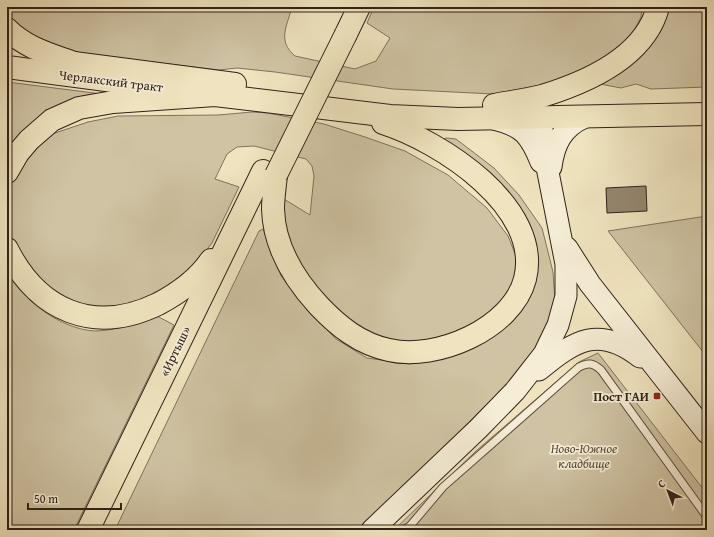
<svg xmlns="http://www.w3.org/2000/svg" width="714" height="537" font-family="'Gentium Book Plus',serif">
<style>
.green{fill:#cfc3a3;stroke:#80725e}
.building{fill:#93866f;stroke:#302119}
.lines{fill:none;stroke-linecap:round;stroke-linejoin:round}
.lane-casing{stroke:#605242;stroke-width:9}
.secondary-casing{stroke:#302119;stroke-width:23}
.primary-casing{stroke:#302119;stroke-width:24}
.highway-casing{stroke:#302119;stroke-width:24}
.lane{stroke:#f5edd5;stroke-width:7}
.secondary{stroke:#f5edd5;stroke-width:21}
.primary{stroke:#efe4bf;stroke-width:22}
.highway{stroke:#efe4bf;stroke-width:22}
.highway-bridge-casing{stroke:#302119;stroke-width:24;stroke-linecap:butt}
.highway-bridge{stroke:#efe4bf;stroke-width:22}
.poi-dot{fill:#8f2418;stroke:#f5edd5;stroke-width:1.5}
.labels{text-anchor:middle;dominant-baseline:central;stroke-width:3.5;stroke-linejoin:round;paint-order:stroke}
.street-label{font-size:13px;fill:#302119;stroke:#f5edd5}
.poi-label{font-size:13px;font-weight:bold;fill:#302119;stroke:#f5edd5;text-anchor:end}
.park-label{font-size:13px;font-style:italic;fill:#584a3c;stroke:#f5edd5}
</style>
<rect width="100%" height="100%" fill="#efe4bf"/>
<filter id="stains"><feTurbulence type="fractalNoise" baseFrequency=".005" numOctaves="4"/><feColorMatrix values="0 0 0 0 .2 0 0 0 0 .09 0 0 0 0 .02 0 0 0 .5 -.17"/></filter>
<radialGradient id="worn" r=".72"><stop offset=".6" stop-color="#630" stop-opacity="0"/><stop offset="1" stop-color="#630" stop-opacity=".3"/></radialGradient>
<!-- green -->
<g class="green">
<path d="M7 7H292C287 26 277 41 295 56L355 69 376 61 390 38 367 23 374 7H642L641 17 632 35 618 50 582 72 541 85 493 94 393 89 275 72 237 68 219 70 68 52 39 43 17 27 7 15Z"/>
<path d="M666 7H707V87L651 89 636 84 621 88 600 84C623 71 648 56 659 31 662 23 663 15 666 7Z"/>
<polygon points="7,82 126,97 7,152"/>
<polygon points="252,112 268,113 324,124 365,137 405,151 448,175 487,208 508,236 516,256 515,276 510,291 500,306 471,326 434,342 398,344 347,324 291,257 279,196 310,215 314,176 312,166 306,159 254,146 237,147 227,154 215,179 239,187 212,243 197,262 165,289 140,302 96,310 55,297 12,246 7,233 7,189 16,168 49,135 88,122 118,116 218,115"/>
<polygon points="446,138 456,139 494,168 519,195 542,228 553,272 555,300 551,321 532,355 520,372 359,530 115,530 259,231 263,229 281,276 304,305 336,339 367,358 410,364 443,359 483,342 531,248 441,140"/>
<polygon points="707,216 707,357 608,231"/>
<path d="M7 273C25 301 60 329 95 331 116 331 138 322 157 316L174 325 74 530H7Z"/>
<polygon points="598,353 707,494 707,530 394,530 476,451 579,362"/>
</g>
<!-- building -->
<polygon class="building" points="646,186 647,211 607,213 606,188"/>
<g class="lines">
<!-- lane casing -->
<g class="lane-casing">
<path id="lane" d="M403 530 410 526 443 487 579 367C588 362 593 363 601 370L707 517"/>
</g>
<!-- secondary casing -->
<g class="secondary-casing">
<g id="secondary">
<path d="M494 119C523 126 530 135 541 162"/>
<path d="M551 167C554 144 562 127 585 117"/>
<polyline points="567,248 590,284 707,433"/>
<path d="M539 370C575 340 599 325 640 357"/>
<polyline points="372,530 478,429 515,391 544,354 558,325 566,296 566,264 545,157 541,119"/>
</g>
</g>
<!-- primary casing -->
<g class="primary-casing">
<g id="primary">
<path d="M7 29C26 48 49 54 74 63"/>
<polyline points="7,67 190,91"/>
</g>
</g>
<!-- highway casing -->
<g class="highway-casing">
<g id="highway">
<polyline points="346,34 359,7"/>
<polyline points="74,63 235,84"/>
<path d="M494 105C510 102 527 100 542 96 588 82 645 57 658 7"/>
<polyline points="7,172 18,153 29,140 52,120 79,108 113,102 215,95 390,116 458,119 707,114"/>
<path d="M276 175C275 186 273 198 273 209 274 247 294 279 319 306 338 326 360 344 389 350 436 361 512 329 525 279 543 207 440 141 383 123"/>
<path d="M7 249C38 311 94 335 158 304 179 293 198 279 211 260"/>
<polyline points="88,530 263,171"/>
</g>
</g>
<!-- lane -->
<use href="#lane" class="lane"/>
<!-- secondary -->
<use href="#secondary" class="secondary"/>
<!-- primary -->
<use href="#primary" class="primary"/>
<!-- highway -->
<use href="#highway" class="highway"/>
<!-- highway-bridge casing -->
<g class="highway-bridge-casing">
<polyline id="highway-bridge" points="276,175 346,34"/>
</g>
<!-- highway-bridge -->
<use href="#highway-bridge" class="highway-bridge"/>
</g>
<!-- markers -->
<rect class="poi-dot" x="653" y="392" width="8" height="8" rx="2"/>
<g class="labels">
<!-- street labels -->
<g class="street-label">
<text transform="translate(111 81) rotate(7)">Черлакский тракт</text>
<text transform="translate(175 351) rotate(-64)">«Иртыш»</text>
</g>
<!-- poi labels -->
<g class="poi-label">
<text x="649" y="396">Пост ГАИ</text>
</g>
<!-- park labels -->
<g class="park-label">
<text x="584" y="448">Ново-Южное<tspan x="584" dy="15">кладбище</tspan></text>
</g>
</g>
<!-- margin -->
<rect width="714" height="537" fill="none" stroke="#efe4bf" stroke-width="24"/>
<rect x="8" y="8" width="698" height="521" fill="none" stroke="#302119" stroke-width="2"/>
<rect x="12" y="12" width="690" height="513" fill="none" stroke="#302119"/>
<!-- north arrow -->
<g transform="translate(668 491) rotate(318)" stroke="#f5edd5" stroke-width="3" paint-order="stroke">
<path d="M0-3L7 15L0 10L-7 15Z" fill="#302119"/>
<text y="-6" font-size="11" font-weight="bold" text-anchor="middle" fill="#302119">С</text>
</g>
<!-- scale -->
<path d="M28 503v6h93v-6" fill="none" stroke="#302119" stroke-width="2"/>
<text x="34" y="503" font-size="12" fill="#302119" stroke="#f5edd5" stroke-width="3" paint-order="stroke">50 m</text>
<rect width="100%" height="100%" filter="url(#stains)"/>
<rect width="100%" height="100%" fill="url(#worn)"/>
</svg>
